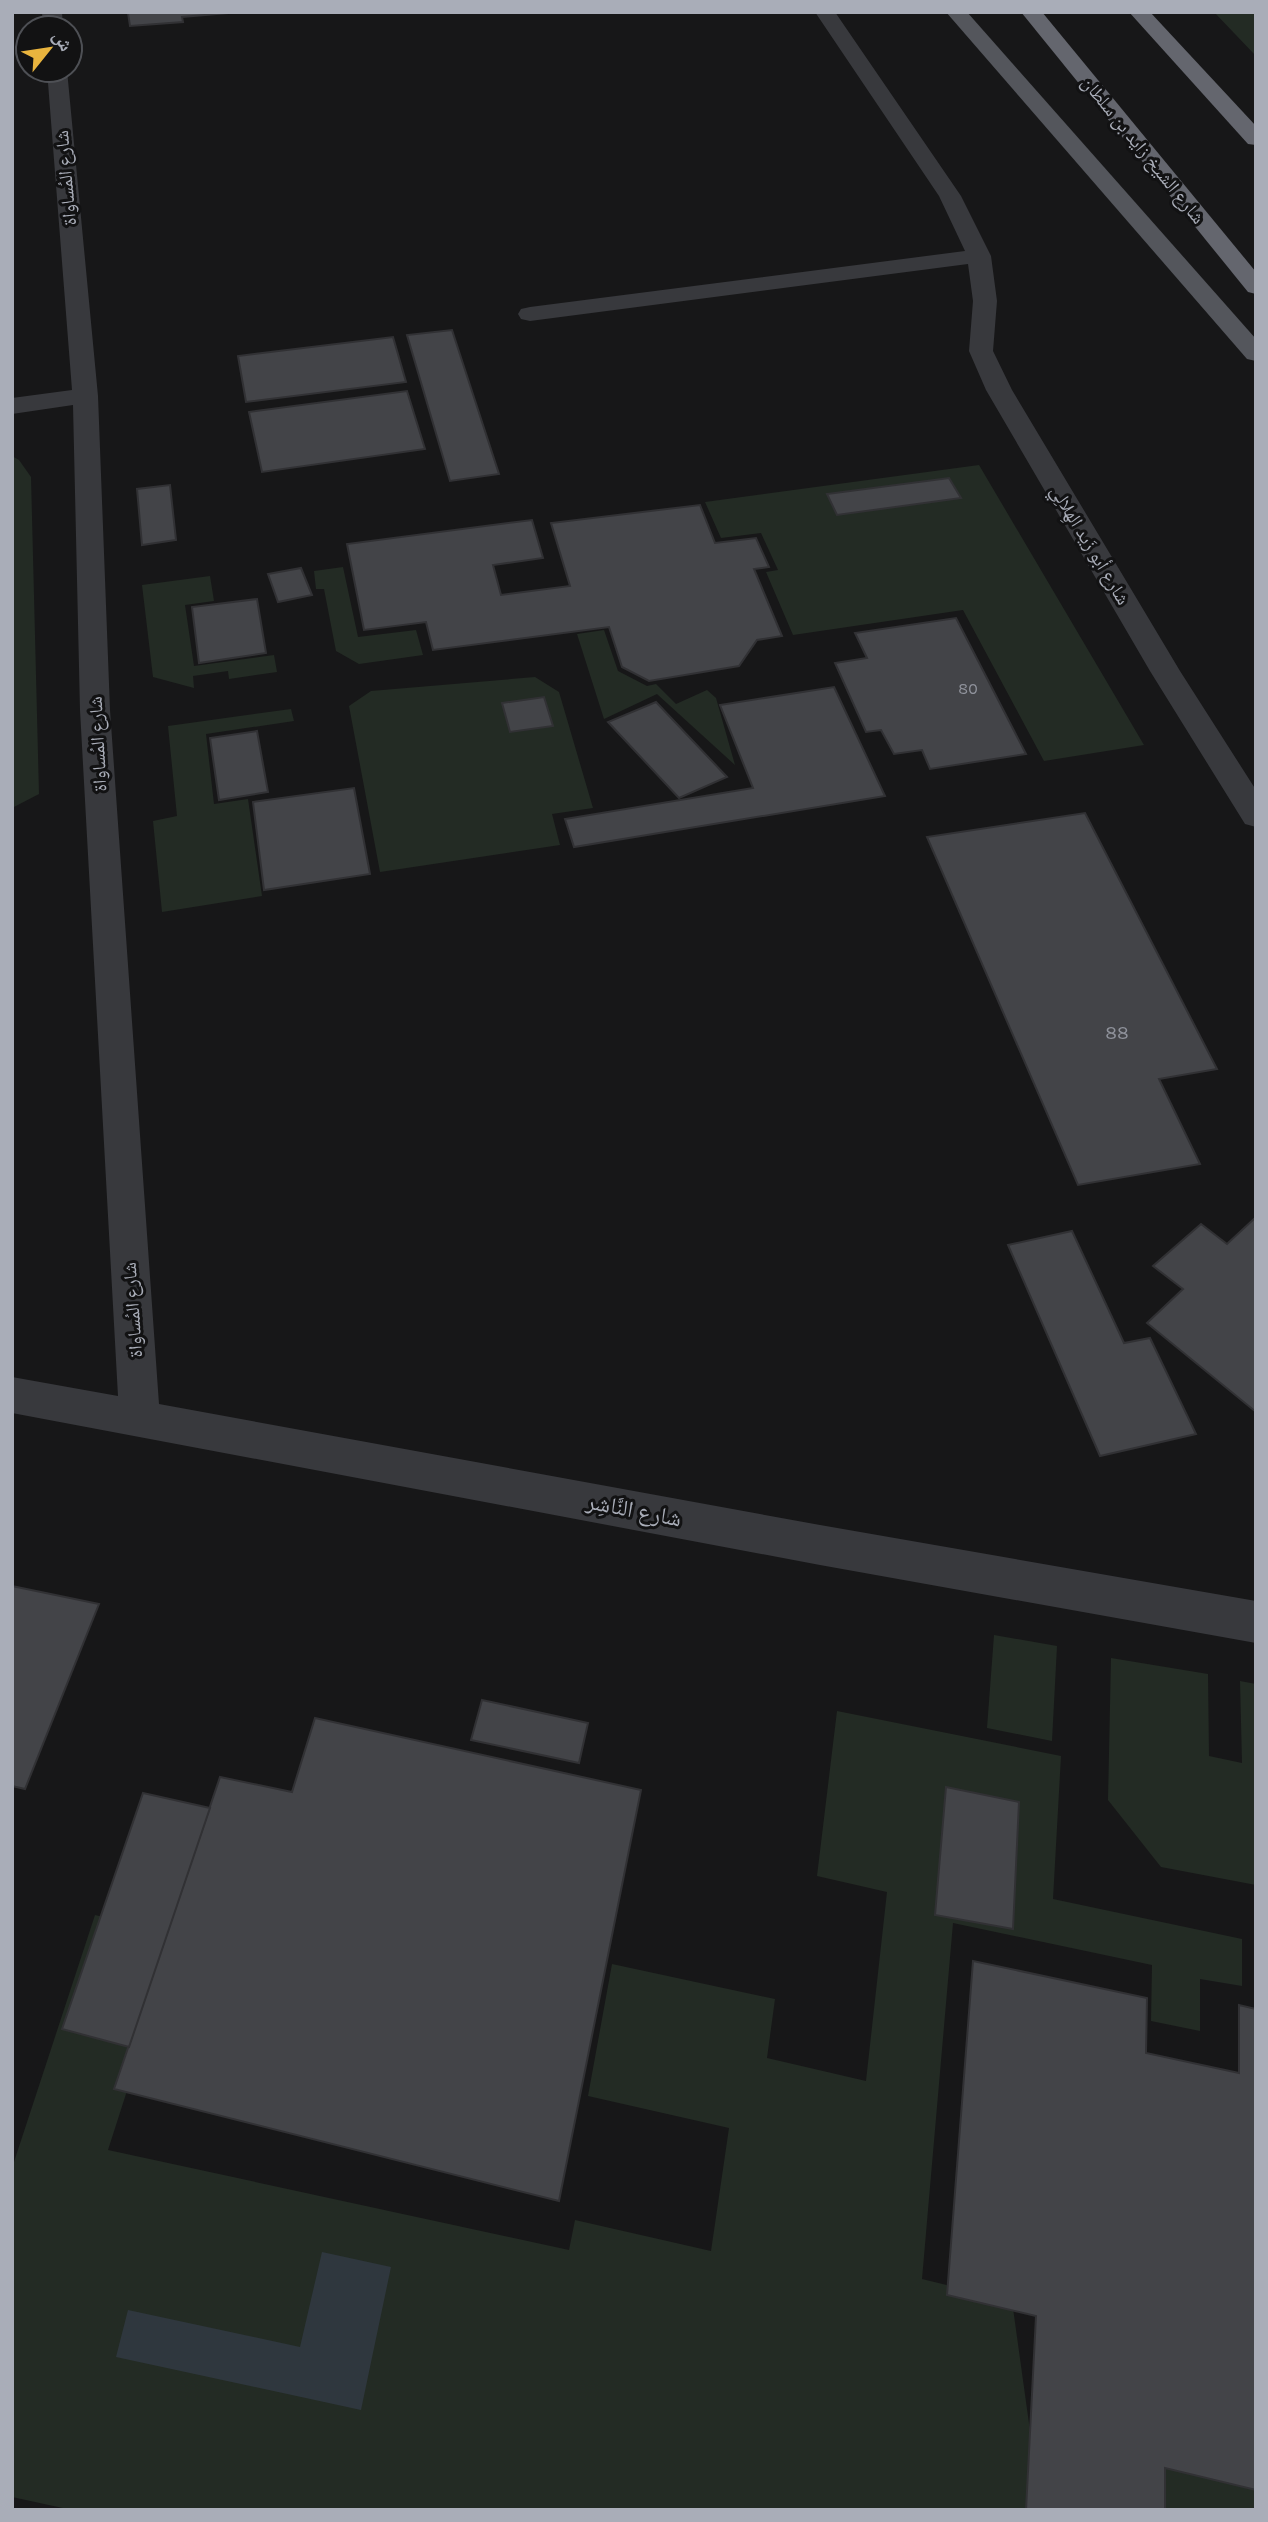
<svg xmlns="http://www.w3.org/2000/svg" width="1268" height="2522" font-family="Karla,'Noto Naskh Arabic',sans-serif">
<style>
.green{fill:#232b24}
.water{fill:#2f373e}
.building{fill:#434448;stroke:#313134;stroke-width:2}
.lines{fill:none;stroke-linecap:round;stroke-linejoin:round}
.minor{fill:#38393d;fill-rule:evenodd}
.major{fill:#54565c;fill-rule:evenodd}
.highway{fill:#64666e;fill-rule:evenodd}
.labels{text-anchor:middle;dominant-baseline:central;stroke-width:6;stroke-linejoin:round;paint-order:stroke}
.far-number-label{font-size:16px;fill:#90939c}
.far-street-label{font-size:19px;fill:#a9adb8;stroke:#121213}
.number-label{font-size:19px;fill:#90939c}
.street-label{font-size:23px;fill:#a9adb8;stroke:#121213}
</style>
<rect width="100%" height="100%" fill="#171718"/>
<!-- green -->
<g class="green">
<polygon points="1214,12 1256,12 1256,56"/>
<polygon points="12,456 19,460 31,477 39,794 12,808"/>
<polygon points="979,465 1144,745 1044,761 963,610 793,635 766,572 778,570 761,533 721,538 705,502"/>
<polygon points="343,567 358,637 416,630 423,655 359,664 336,651 324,589 316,589 314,571"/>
<polygon points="210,576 214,601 185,605 194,666 274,655 277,672 229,679 228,671 193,676 194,688 153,677 142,585"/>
<polygon points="604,630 618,671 647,686 656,684 676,704 707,690 716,698 735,765 657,694 604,719 577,634"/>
<polygon points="535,677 559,692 593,808 552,814 560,845 380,872 349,706 371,691"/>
<polygon points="291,709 294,721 206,734 214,804 248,799 262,896 162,912 153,821 177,816 168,726"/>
<polygon points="994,1635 1057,1646 1052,1741 987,1728"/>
<polygon points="1111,1658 1208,1674 1209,1756 1242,1763 1240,1681 1256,1684 1256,1885 1161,1867 1108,1800"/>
<polygon points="837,1711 1061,1756 1053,1899 1242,1939 1242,1986 1200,1979 1200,2031 1151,2021 1152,1965 953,1923 922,2279 1012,2301 1041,2510 72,2510 12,2497 12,2168 95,1915 177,1935 108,2150 569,2250 575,2220 711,2251 729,2128 588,2096 612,1964 775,1999 767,2058 866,2081 887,1892 817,1876"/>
<polygon points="1161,2451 1256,2474 1256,2510 1160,2510"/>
</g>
<!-- water -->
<polygon class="water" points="322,2252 391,2267 361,2410 116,2357 128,2310 300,2347"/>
<!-- building -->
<g class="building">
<polygon points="240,12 182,17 183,22 130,26 128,13"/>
<polygon points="452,330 499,474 450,481 407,335"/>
<polygon points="393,337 406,382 246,402 238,356"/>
<polygon points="407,391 425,449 262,472 249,412"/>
<polygon points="949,478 961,498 837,515 827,494"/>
<polygon points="170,485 176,540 142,545 137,489"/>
<polygon points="700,505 715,543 756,538 769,567 754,569 782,636 757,640 739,666 649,681 622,667 609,627 433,650 426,622 364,630 347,544 532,520 543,558 493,565 501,595 570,586 551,523"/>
<polygon points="301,568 312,595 278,602 268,574"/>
<polygon points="257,599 266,653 199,663 192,607"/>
<polygon points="956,618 1026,754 930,769 922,750 894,754 881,730 866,732 835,663 867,658 855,633"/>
<polygon points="834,687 885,796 574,847 565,819 753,788 720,705"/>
<polygon points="544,697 553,726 510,732 502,703"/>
<polygon points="656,702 727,777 679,798 608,722"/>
<polygon points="257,731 268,792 219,800 210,738"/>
<polygon points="354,788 370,874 264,890 253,802"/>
<polygon points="1085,813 1217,1069 1159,1079 1200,1164 1078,1185 927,837"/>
<polygon points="1256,1217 1256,1412 1147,1323 1183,1289 1153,1266 1201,1224 1227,1244"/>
<polygon points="1072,1231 1124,1343 1150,1338 1196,1434 1100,1456 1008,1245"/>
<polygon points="12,1586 99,1604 25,1789 12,1786"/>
<polygon points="482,1700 588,1723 579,1763 471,1740"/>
<polygon points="315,1718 641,1790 559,2201 114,2089 220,1777 292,1792"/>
<polygon points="946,1787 1019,1802 1013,1929 935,1915"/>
<polygon points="143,1793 210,1808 129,2047 62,2029"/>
<polygon points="973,1961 1147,1998 1146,2053 1239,2073 1239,2005 1256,2009 1256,2490 1165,2468 1165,2510 1026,2510 1036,2316 947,2295"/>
</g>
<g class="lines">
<!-- minor -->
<g class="minor">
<polygon points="42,12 62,12 63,28 43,28"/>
<polygon points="815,12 835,12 961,196 991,256 997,301 993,351 1012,390 1180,671 1256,790 1256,827 1245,824 1150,671 986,390 969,351 973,301 968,264 530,321 521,319 518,314 521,309 530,307 965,251 939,196"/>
<polygon points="47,70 67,70 98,396 110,710 159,1404 820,1525 1256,1601 1256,1643 820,1565 12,1413 12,1377 118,1396 80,710 73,405 12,414 12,398 72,390"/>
</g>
<!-- major -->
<polygon class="major" points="946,12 967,12 1256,339 1256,361 1247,359"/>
<!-- highway -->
<g class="highway">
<polygon points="1021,12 1042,12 1256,272 1256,294 1248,292"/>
<polygon points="1129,12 1150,12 1256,126 1256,145 1248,144"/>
</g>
</g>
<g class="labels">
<!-- far-number labels -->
<g class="far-number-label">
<text x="968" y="688">80</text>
</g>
<!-- far-street labels -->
<g class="far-street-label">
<text transform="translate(1143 150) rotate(51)">شارع الشيخ زايد بن سلطان</text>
<text transform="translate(66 178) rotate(-95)">شارع المُساواة</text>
<text transform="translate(1090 545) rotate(59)">شارع أبو زَيد الهِلالِي</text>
<text transform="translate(98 744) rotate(-93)">شارع المُساواة</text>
<text transform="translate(133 1310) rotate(-94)">شارع المُساواة</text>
</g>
<!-- number labels -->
<g class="number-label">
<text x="1117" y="1033">88</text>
</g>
<!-- street labels -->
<g class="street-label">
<text transform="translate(634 1510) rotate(11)">شارع النَّاشِر</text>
</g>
</g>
<!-- border -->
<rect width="1268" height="2522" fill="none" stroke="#a9adb8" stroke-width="28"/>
<!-- north arrow -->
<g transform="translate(49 49) rotate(60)"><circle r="33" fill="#121213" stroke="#4e5055" stroke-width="2"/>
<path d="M0-5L12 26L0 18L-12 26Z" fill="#e9b43e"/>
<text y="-10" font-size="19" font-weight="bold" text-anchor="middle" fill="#a9adb8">ش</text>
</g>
</svg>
